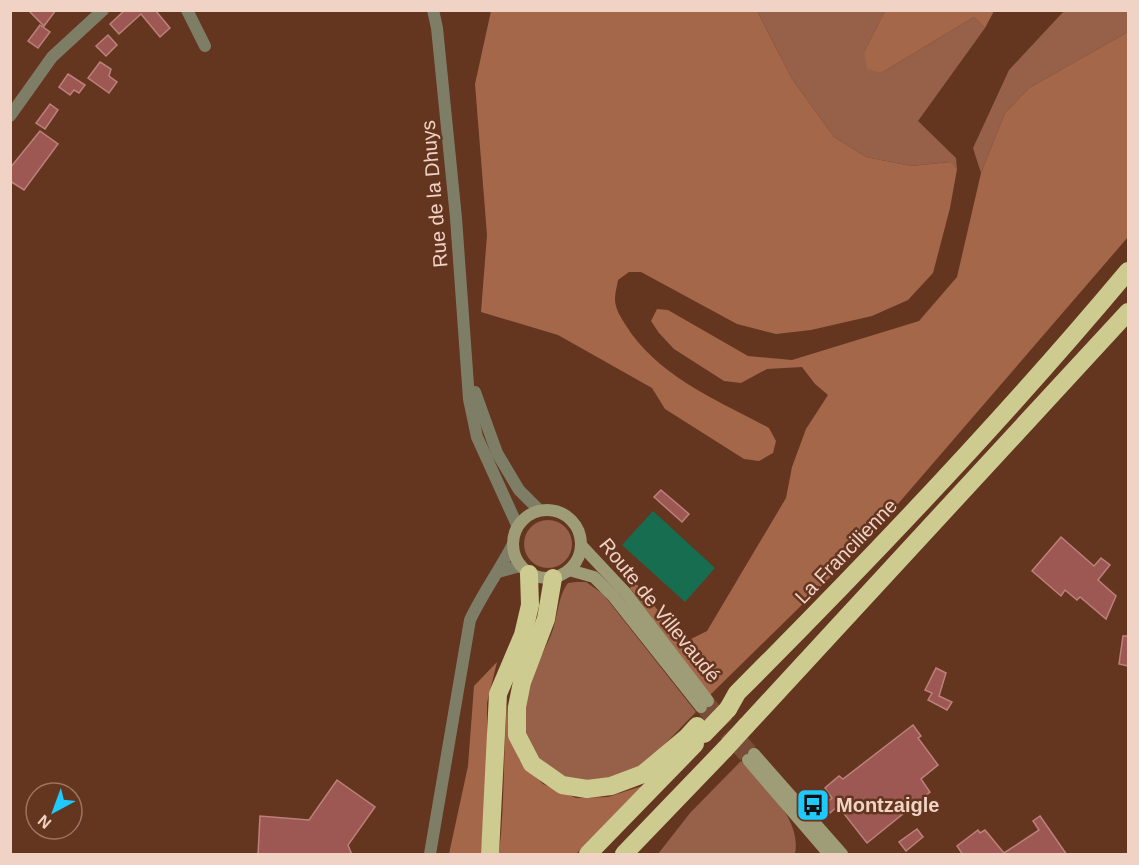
<svg xmlns="http://www.w3.org/2000/svg" width="1139" height="865" font-family="Arial,sans-serif">
<style>
.green{fill:#966148}
.forest{fill:#a56749}
.water{fill:#176d50}
.building{fill:#9d5853;stroke:#bd817b;stroke-width:1.5}
.lines{fill:none;stroke-linecap:round;stroke-linejoin:round}
.secondary-tunnel{stroke:#794d38;stroke-width:12;stroke-dasharray:12 6;stroke-linecap:butt}
.minor{stroke:#7e7e66;stroke-width:12}
.tertiary{stroke:#7e7e66;stroke-width:12}
.secondary{stroke:#9f9d78;stroke-width:12}
.motorway{stroke:#cecb91;stroke-width:18}
.motorway-bridge{stroke:#cecb91;stroke-width:18}
.labels{text-anchor:middle;dominant-baseline:central;stroke-width:5;stroke-linejoin:round;paint-order:stroke}
.street-label{font-size:20px;fill:#f1d3c6;stroke:#64351f}
.poi-label{font-size:20px;font-weight:bold;fill:#f1d3c6;stroke:#64351f;text-anchor:start}
</style>
<rect width="100%" height="100%" fill="#64351f"/>
<!-- green -->
<g class="green">
<polygon points="757,11 885,11 864,52 881,73 974,17 985,28 918,121 956,158 957,169 949,162 911,166 866,157 834,137 792,79"/>
<polygon points="1064,11 1128,11 1128,32 1029,88 1005,113 981,173 973,148 1009,70"/>
<circle cx="548" cy="544" r="24"/>
<path d="M576 582H586L603 594 696 712C677 731 658 753 637 769 601 794 545 782 528 742 525 737 522 731 522 725 520 694 539 663 551 635 558 618 557 598 568 583Z"/>
<path d="M741 761C763 787 802 817 795 854H658L690 813Z"/>
</g>
<!-- forest -->
<g class="forest">
<path d="M491 11H757L792 79 834 137 866 157 911 166 950 162 957 169 950 208 933 273 908 300 872 316 811 330 776 334 737 324 641 272H629L618 280C617 286 615 293 615 299 615 308 620 316 625 324 657 376 717 400 769 428L776 441 773 453 759 461 744 459 665 409 652 388 558 335 481 312 487 235 475 84Z"/>
<polygon points="885,11 885,10 994,11 985,28 974,17 881,73 867,69 864,52"/>
<polygon points="1128,32 1128,237 860,548 710,695 630,588 635,582 673,629 689,640 707,631 786,498 792,467 806,429 828,395 815,384 802,367 767,369 741,383 724,381 674,349 659,333 651,321 657,309 668,310 748,356 792,360 919,321 957,277 981,173 1005,113 1029,88"/>
<polygon points="497,662 487,703 487,765 481,854 449,854 468,766 474,686"/>
<path d="M507 703 509 725 519 759 543 784 576 798 608 797 642 786 576 854H499C505 804 503 754 507 703Z"/>
</g>
<!-- water -->
<polygon class="water" points="653,511 715,568 685,602 622,545"/>
<!-- building -->
<g class="building">
<polygon points="28,10 56,10 44,26"/>
<polygon points="125,10 155,10 170,28 160,37 141,14 119,34 110,24"/>
<polygon points="40,25 50,32 38,48 28,41"/>
<polygon points="108,35 117,45 106,56 96,46"/>
<polygon points="100,62 111,69 109,76 117,82 109,93 88,78"/>
<polygon points="68,74 85,85 79,93 74,90 70,95 59,87"/>
<polygon points="50,104 58,110 45,129 36,123"/>
<polygon points="40,131 58,144 24,190 10,181 10,168"/>
<polygon points="661,490 689,514 682,522 654,497"/>
<polygon points="1061,537 1094,566 1101,558 1110,565 1098,580 1116,596 1106,619 1080,597 1077,600 1065,590 1061,596 1032,571"/>
<polygon points="1123,636 1128,636 1128,666 1119,664"/>
<polygon points="936,668 946,673 939,696 952,702 947,710 928,700 932,693 925,690"/>
<polygon points="913,725 921,736 918,738 938,765 921,779 930,792 867,843 838,806 830,813 823,805 832,798 825,788 839,776 843,779"/>
<polygon points="337,780 375,807 348,845 352,855 258,855 260,816 309,820"/>
<polygon points="1040,816 1067,855 963,855 957,846 978,830 980,833 985,830 1004,853 1039,830 1033,821"/>
<polygon points="917,829 923,837 906,851 899,842"/>
</g>
<g class="lines">
<!-- secondary-tunnel -->
<g class="secondary-tunnel">
<polyline points="708,701 754,754"/>
<polyline points="701,707 748,760"/>
</g>
<!-- minor -->
<g class="minor">
<polyline points="187,10 205,46"/>
<polyline points="10,116 52,57 103,10"/>
<polyline points="498,572 520,566"/>
<path d="M430 854 470 620C482 594 499 571 512 546"/>
</g>
<!-- tertiary -->
<g class="tertiary">
<polyline points="433,10 437,28 456,218 469,399 477,437 517,525"/>
<polyline points="475,392 497,453 519,490 539,510"/>
</g>
<!-- secondary -->
<g class="secondary">
<circle cx="547" cy="544" r="34"/>
<polyline points="581,545 625,592 708,701"/>
<polyline points="569,570 594,577 613,596 701,707"/>
<polyline points="754,754 842,854"/>
<polyline points="748,760 829,854"/>
</g>
<!-- motorway -->
<g class="motorway">
<polyline points="553,578 546,619 522,682 517,707 517,735 532,764 562,785 587,789 611,786 643,774 686,738 697,726"/>
<path d="M728 709 737 693C873 557 1005 418 1128 271"/>
<polyline points="746,726 1128,312"/>
<polyline points="490,854 498,694 523,635 530,605 529,574"/>
<polyline points="588,854 695,744"/>
<polyline points="624,854 725,749"/>
</g>
<!-- motorway-bridge -->
<g class="motorway-bridge">
<polyline points="704,734 728,709"/>
<polyline points="725,749 746,726"/>
</g>
</g>
<!-- icons -->
<defs>
<g id="bus-square" transform="scale(1.725)"><rect x="-9" y="-9" width="18" height="18" rx="4" fill="#1ec9fd" stroke="#64351f"/><path d="M-5-6H5V4H4V6H2V4H-2V6H-4V4H-5ZM-3.5-4V0h7V-4ZM-3.5 1.2v1.5H-2V1.2ZM2 1.2v1.5H3.5V1.2Z" fill="#111"/></g>
</defs>
<g fill-rule="evenodd">
<use href="#bus-square" x="813" y="805"/>
</g>
<g class="labels">
<!-- street labels -->
<g class="street-label">
<text transform="translate(434 194) rotate(-95)">Rue de la Dhuys</text>
<text transform="translate(846 551) rotate(-46)">La Francilienne</text>
<text transform="translate(660 610) rotate(51)">Route de Villevaudé</text>
</g>
<!-- poi labels -->
<g class="poi-label">
<text x="836" y="805">Montzaigle</text>
</g>
</g>
<!-- border -->
<rect width="1139" height="865" fill="none" stroke="#f1d3c6" stroke-width="24"/>
<!-- north arrow -->
<g transform="translate(54 811) rotate(221)"><circle r="28" fill="#64351f" stroke="#9c7462" stroke-width="1.5"/>
<path d="M0-4.5L10 22L0 15L-10 22Z" fill="#1ec9fd"/>
<text y="-9" font-size="16" font-weight="bold" text-anchor="middle" fill="#f1d3c6">N</text>
</g>
</svg>
